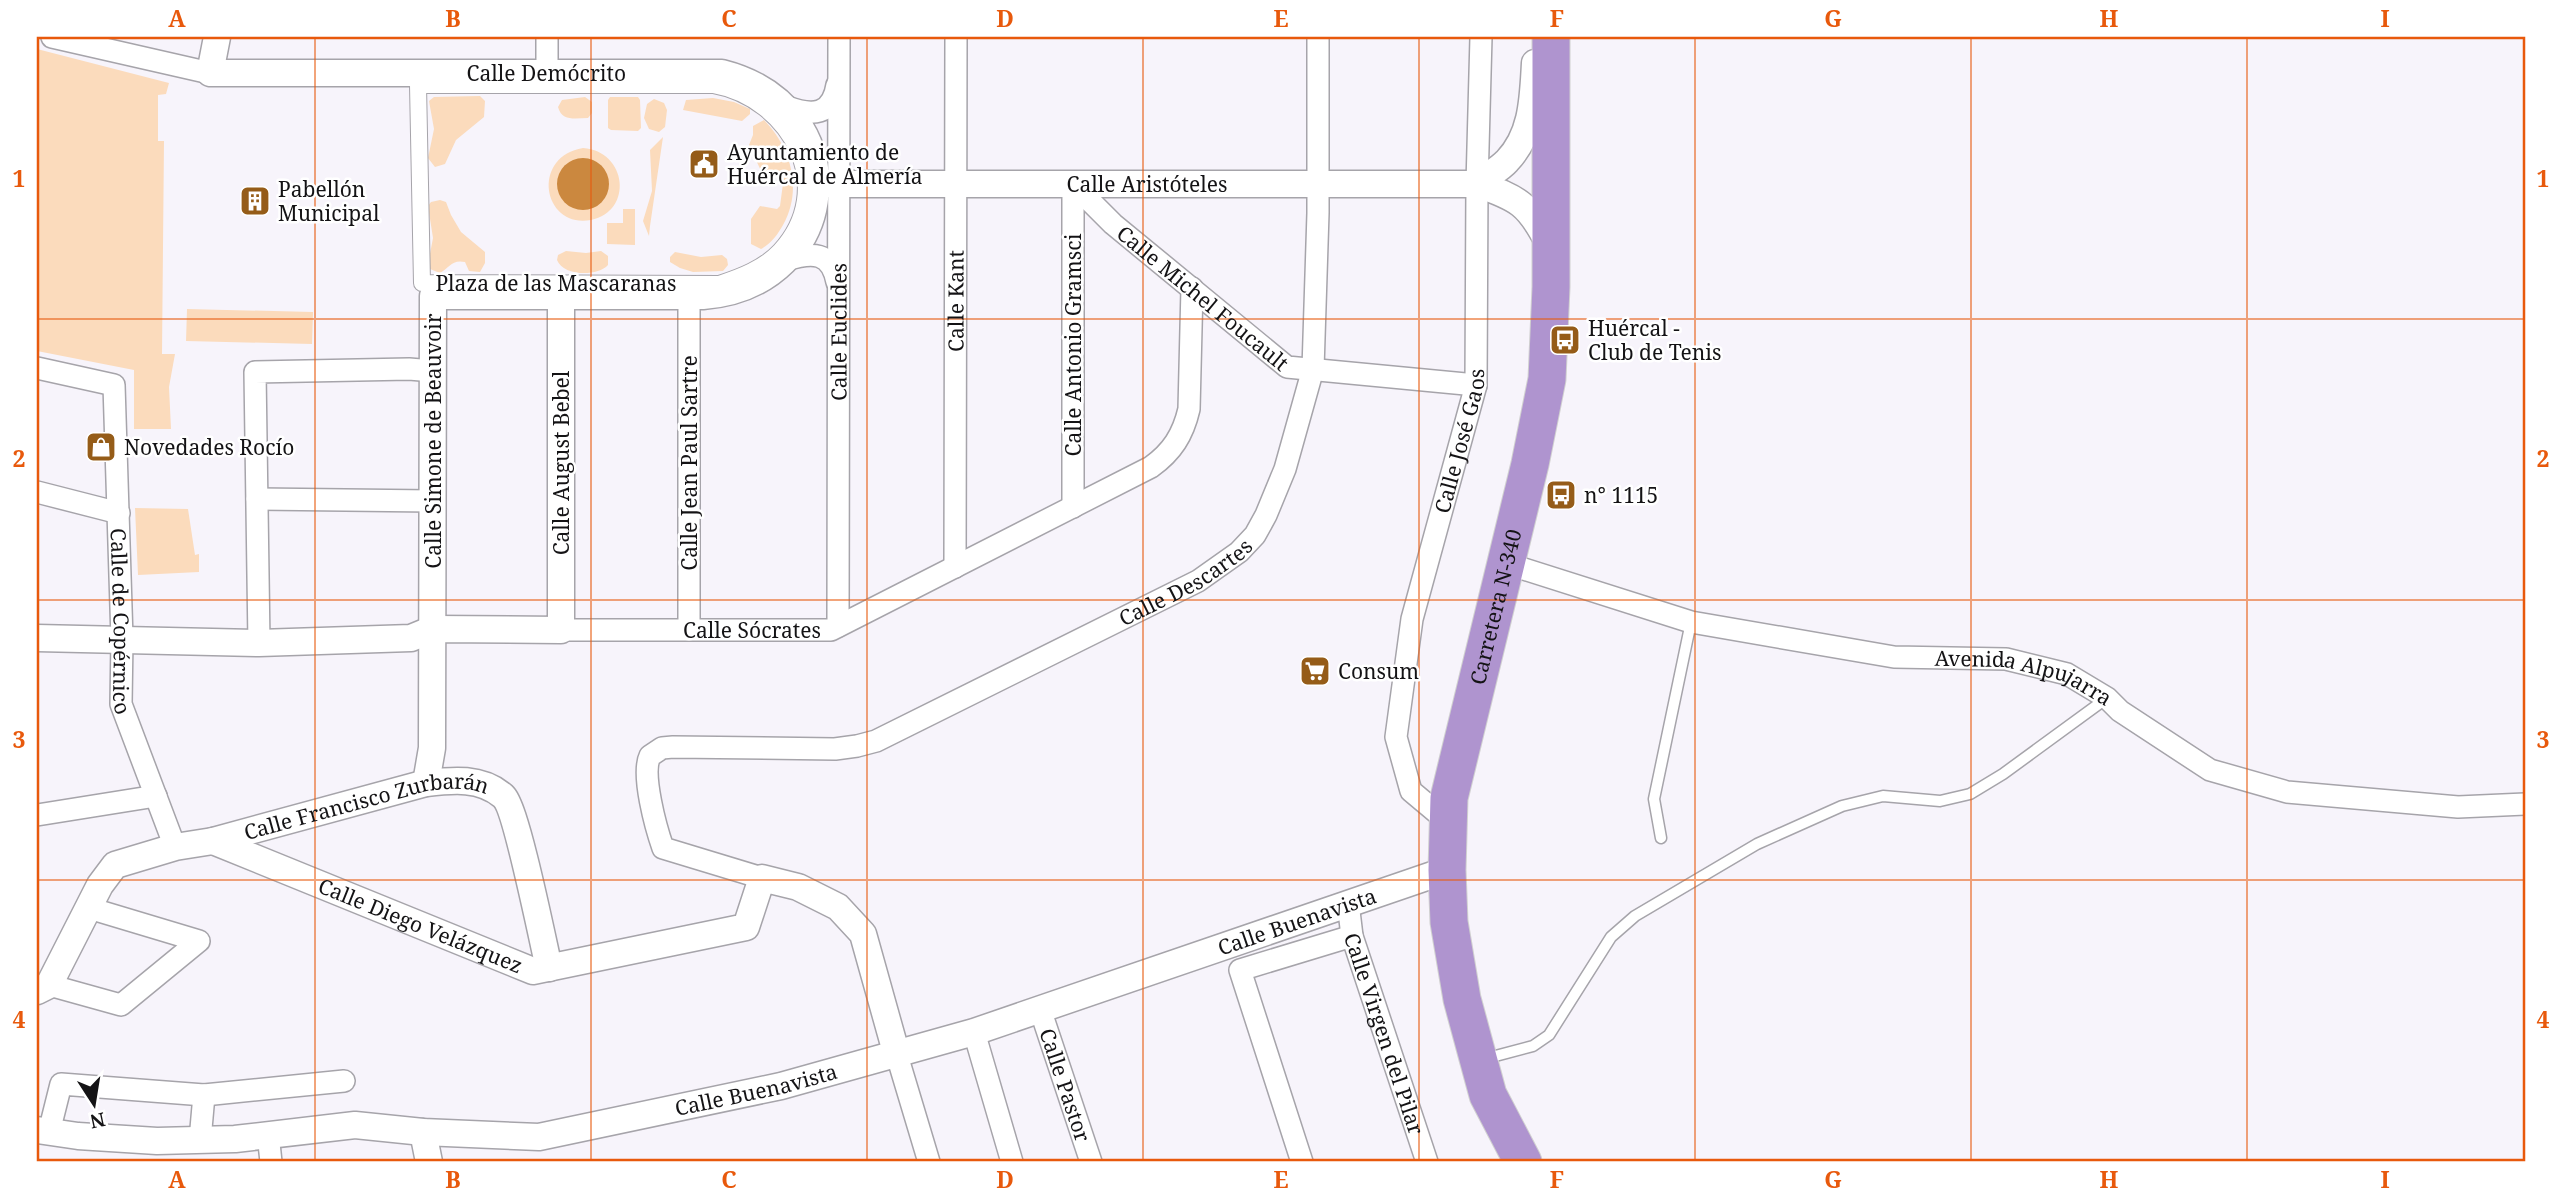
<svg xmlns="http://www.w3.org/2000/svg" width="2562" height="1199" font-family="'Noto Serif',serif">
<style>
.green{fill:#fbdbbc;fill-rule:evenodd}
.water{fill:#cb883f}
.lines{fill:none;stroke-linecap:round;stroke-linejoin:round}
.service-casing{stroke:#a6a4aa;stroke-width:13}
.pedestrian-casing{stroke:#a6a4aa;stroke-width:18}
.minor-casing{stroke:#a6a4aa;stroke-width:24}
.tertiary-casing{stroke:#a6a4aa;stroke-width:29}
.trunk-casing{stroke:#d0d0d0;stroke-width:39}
.service{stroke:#fff;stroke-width:10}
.pedestrian{stroke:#fff;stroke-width:16}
.minor{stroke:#fff;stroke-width:21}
.tertiary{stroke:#fff;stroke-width:26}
.trunk{stroke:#af94cf;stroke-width:37}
.grid{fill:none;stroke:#e8590c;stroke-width:2;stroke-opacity:0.55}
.labels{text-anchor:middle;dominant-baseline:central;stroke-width:5;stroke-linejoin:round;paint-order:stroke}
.street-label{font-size:21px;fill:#141315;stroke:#fff}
.poi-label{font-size:21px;fill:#141315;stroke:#fff;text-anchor:start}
.neatline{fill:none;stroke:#e8590c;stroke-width:2.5}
.grid-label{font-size:23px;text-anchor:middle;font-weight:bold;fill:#e8590c}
</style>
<rect width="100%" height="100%" fill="#f7f4fb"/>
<!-- green -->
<g class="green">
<polygon points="37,49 169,83 166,94 158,95 158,141 164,141 162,354 175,354 169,387 171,429 134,429 134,370 37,351"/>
<polygon points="480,96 485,101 484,117 456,140 445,164 435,167 428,158 434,129 429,101 434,97"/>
<path d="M585 97 592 102V113L588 118C576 118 562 122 558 107L562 100Z"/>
<polygon points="610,97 638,97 640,100 641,128 638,131 611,130 608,128 608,100"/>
<polygon points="713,98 734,102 750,109 750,114 742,121 683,110 686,100"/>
<polygon points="654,99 664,103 667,110 665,127 659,132 649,129 644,118 647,104"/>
<path d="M764 120C791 147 803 190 783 225 778 234 771 244 761 249L751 244V219L760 206 777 209 780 206 784 176 762 173 749 145 753 135V126Z"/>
<polygon points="663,137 650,226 649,236 643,221 652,191 650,150"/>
<path d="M583 148C627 151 634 211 591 220 543 229 530 157 583 148ZM577 159H589L588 209C575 210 563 204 558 190Z"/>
<path d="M440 200 446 202 451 215 461 232 485 252V263L480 272 469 271 465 262C452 259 449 268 440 273L430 269 428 264 433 238 428 206 431 202Z"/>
<polygon points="623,209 635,209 635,245 607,244 607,223 623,223"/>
<path d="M566 251 586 253 601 251 608 256V265C597 277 563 276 557 260L558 255Z"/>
<polygon points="675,252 701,257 722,255 727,259 728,265 723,271 693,272 680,268 670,262 670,257"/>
<polygon points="187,309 313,312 312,344 186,341"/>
<polygon points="135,508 188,509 195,555 199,554 199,572 138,575"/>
</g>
<!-- water -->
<circle class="water" cx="583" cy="184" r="26"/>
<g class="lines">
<!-- service casing -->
<g class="service-casing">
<g id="service">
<polyline points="1661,838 1654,799 1691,622"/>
<polyline points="1484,1059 1533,1046 1549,1035 1611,937 1635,916 1757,844 1842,806 1883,796 1940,801 1970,794 2003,774 2107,698"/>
</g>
</g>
<!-- pedestrian casing -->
<g class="pedestrian-casing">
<path id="pedestrian" d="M418 85H713C791 99 838 188 780 251 764 268 741 277 719 284L422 283Z"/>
</g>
<!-- minor casing -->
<g class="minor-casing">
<g id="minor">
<polyline points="52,37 210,73"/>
<polyline points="547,37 547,71"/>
<path d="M787 107C812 116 832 116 837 85"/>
<path id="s1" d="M1073 184 1113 224 1287 367 1476 385"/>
<path d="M786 260C812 252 831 251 837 282"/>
<path id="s2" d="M37 368 114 385 122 639 121 704 175 847"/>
<polyline points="37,492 119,513"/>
<polyline points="257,499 433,501"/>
<polyline points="1073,507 1073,184"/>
<path id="s3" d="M1505 563 1691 622 1894 657 2006 659 2067 674 2107 698 2120 711 2210 770 2287 792 2458 807 2525 804"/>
<path id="s4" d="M955 567 956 37"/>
<path id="s5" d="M838 626 839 37"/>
<path id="s6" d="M561 630H831L1151 467C1172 452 1183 435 1189 409L1192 288"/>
<polyline points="689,630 689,296"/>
<polyline points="259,643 255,372 409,369 433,371"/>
<polyline points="37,815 156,796"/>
<path id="s7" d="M1448 822 1411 791 1396 737 1412 619 1476 385 1477 184 1481 37"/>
<path id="s8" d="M762 878 663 848C656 828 641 774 650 756L662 748 673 747 835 749 857 746 876 741 1198 581 1239 552 1255 535 1266 515 1285 469 1313 369 1318 213V37"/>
<path id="s9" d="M1348 903 1352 936 1427 1162"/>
<polyline points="49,985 121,1005 199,941 89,908"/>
<path id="s10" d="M1040 1009 1091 1162"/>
<polyline points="974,1032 1012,1162"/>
<polyline points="896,1052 929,1162"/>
<polyline points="49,1132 61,1084 204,1095 344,1081"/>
<polyline points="268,1134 271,1162"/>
<polyline points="200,1140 204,1095"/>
<polyline points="1302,1162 1240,970 1352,936"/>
</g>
</g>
<!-- tertiary casing -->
<g class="tertiary-casing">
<g id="tertiary">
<path id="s11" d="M217 37 210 73H722C858 108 842 285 703 296H433L432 748 426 783"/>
<path id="s12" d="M816 184H1477C1518 198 1529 204 1549 244"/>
<path d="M1477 184C1486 176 1499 170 1507 161 1533 134 1533 97 1535 63"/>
<polyline points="37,638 259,643 411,638 433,629 561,630 561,296"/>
<path id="s13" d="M213 841 533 971 746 927 762 878 798 887 838 907 863 934 896 1052"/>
<path id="s14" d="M37 991 49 985 100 885 115 865 175 847 213 841 426 783C453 780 481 777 503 796 516 807 543 942 549 968"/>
<path id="s15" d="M37 1130 78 1136 157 1141 235 1139 355 1125 423 1132 539 1137 781 1086 974 1032 1447 870"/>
<polyline points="423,1132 429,1162"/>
</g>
</g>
<!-- trunk casing -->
<g class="trunk-casing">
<g id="trunk">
<path id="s16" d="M1523 1162 1488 1095 1462 999 1449 922 1447 870 1449 798 1530 464 1547 379 1551 287V37"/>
</g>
</g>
<!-- service -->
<use href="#service" class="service"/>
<!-- pedestrian -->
<use href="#pedestrian" class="pedestrian"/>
<!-- minor -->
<use href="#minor" class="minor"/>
<!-- tertiary -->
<use href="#tertiary" class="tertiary"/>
<!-- trunk -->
<use href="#trunk" class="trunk"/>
</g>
<!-- grid -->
<path class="grid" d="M315 37V1162M591 37V1162M867 37V1162M1143 37V1162M1419 37V1162M1695 37V1162M1971 37V1162M2247 37V1162M37 319H2525M37 600H2525M37 880H2525"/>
<!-- icons -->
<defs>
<g id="civic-square" transform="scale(1.575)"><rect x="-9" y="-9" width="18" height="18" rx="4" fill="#955c18" stroke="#fff"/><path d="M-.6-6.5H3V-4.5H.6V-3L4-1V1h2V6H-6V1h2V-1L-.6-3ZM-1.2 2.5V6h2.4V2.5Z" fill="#fff"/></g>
<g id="building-square" transform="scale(1.575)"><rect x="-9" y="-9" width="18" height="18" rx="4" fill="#955c18" stroke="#fff"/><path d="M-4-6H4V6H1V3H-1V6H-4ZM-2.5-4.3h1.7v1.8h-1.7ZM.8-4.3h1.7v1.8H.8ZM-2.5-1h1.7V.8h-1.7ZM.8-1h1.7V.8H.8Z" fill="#fff"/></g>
<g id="bus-square" transform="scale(1.575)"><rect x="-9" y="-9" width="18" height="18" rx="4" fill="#955c18" stroke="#fff"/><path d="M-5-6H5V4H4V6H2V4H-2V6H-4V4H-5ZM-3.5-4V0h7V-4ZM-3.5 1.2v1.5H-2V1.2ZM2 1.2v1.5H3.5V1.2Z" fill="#fff"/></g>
<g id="shop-square" transform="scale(1.575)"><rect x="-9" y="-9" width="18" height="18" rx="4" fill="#955c18" stroke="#fff"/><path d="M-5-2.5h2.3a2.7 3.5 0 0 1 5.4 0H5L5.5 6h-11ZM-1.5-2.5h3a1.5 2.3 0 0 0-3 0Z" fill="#fff"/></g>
<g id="supermarket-square" transform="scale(1.575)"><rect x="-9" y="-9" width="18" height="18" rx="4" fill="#955c18" stroke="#fff"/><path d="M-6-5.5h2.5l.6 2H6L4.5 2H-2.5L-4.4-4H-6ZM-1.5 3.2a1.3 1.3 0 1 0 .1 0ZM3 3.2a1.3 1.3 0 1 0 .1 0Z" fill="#fff"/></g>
</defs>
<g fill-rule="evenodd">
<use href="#civic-square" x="704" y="164"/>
<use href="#building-square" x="255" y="201"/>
<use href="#bus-square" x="1565" y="340"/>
<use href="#shop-square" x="101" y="447"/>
<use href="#bus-square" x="1561" y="495"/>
<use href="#supermarket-square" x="1315" y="671"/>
</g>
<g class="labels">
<!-- street labels -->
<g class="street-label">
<text stroke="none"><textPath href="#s11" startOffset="373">Calle Demócrito</textPath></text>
<text stroke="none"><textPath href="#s12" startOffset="331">Calle Aristóteles</textPath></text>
<text x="556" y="283">Plaza de las Mascaranas</text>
<text stroke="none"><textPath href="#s1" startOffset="173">Calle Michel Foucault</textPath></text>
<text stroke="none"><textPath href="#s4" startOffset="266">Calle Kant</textPath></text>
<text stroke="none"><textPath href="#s5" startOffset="294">Calle Euclides</textPath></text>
<text transform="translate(1073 345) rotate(-90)">Calle Antonio Gramsci</text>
<text transform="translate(433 441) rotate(-90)">Calle Simone de Beauvoir</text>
<text stroke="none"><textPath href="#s7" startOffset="408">Calle José Gaos</textPath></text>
<text transform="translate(561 463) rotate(-90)">Calle August Bebel</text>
<text transform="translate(689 463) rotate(-90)">Calle Jean Paul Sartre</text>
<text stroke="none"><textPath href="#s8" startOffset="775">Calle Descartes</textPath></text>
<text stroke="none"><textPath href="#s16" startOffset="574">Carretera N-340</textPath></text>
<text stroke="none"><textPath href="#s2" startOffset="315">Calle de Copérnico</textPath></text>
<text stroke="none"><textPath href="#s6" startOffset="191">Calle Sócrates</textPath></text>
<text stroke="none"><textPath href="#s3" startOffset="534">Avenida Alpujarra</textPath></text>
<text stroke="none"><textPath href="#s14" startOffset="410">Calle Francisco Zurbarán</textPath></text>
<text stroke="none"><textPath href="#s15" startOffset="1293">Calle Buenavista</textPath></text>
<text stroke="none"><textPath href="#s13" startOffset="224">Calle Diego Velázquez</textPath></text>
<text stroke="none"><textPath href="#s9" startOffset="136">Calle Virgen del Pilar</textPath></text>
<text stroke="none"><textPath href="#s10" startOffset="80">Calle Pastor</textPath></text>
<text stroke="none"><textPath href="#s15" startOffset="726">Calle Buenavista</textPath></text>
</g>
<!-- poi labels -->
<g class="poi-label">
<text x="727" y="152">Ayuntamiento de<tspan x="727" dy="24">Huércal de Almería</tspan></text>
<text x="278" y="189">Pabellón<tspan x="278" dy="24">Municipal</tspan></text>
<text x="1588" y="328">Huércal -<tspan x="1588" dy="24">Club de Tenis</tspan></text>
<text x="124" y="447">Novedades Rocío</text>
<text x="1584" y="495">n° 1115</text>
<text x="1338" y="671">Consum</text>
</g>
</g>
<!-- border -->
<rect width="2562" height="1199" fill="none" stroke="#ffffff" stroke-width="77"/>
<!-- north arrow -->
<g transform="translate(94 1104) rotate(168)" stroke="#ffffff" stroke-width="5" paint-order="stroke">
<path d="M0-5L12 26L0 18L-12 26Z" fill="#141315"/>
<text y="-10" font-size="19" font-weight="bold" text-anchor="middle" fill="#141315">N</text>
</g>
<rect x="38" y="38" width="2486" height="1122" class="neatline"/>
<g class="grid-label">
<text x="177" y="27">A</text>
<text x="453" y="27">B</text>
<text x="729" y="27">C</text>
<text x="1005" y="27">D</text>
<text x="1281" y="27">E</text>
<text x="1557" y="27">F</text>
<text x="1833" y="27">G</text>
<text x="2109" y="27">H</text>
<text x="2385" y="27">I</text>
<text x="19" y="187">1</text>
<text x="2543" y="187">1</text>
<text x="19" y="467">2</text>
<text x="2543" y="467">2</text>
<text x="19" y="748">3</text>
<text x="2543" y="748">3</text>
<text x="19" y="1028">4</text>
<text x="2543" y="1028">4</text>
<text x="177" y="1188">A</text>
<text x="453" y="1188">B</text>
<text x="729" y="1188">C</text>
<text x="1005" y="1188">D</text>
<text x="1281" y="1188">E</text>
<text x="1557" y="1188">F</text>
<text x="1833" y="1188">G</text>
<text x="2109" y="1188">H</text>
<text x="2385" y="1188">I</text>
</g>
</svg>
